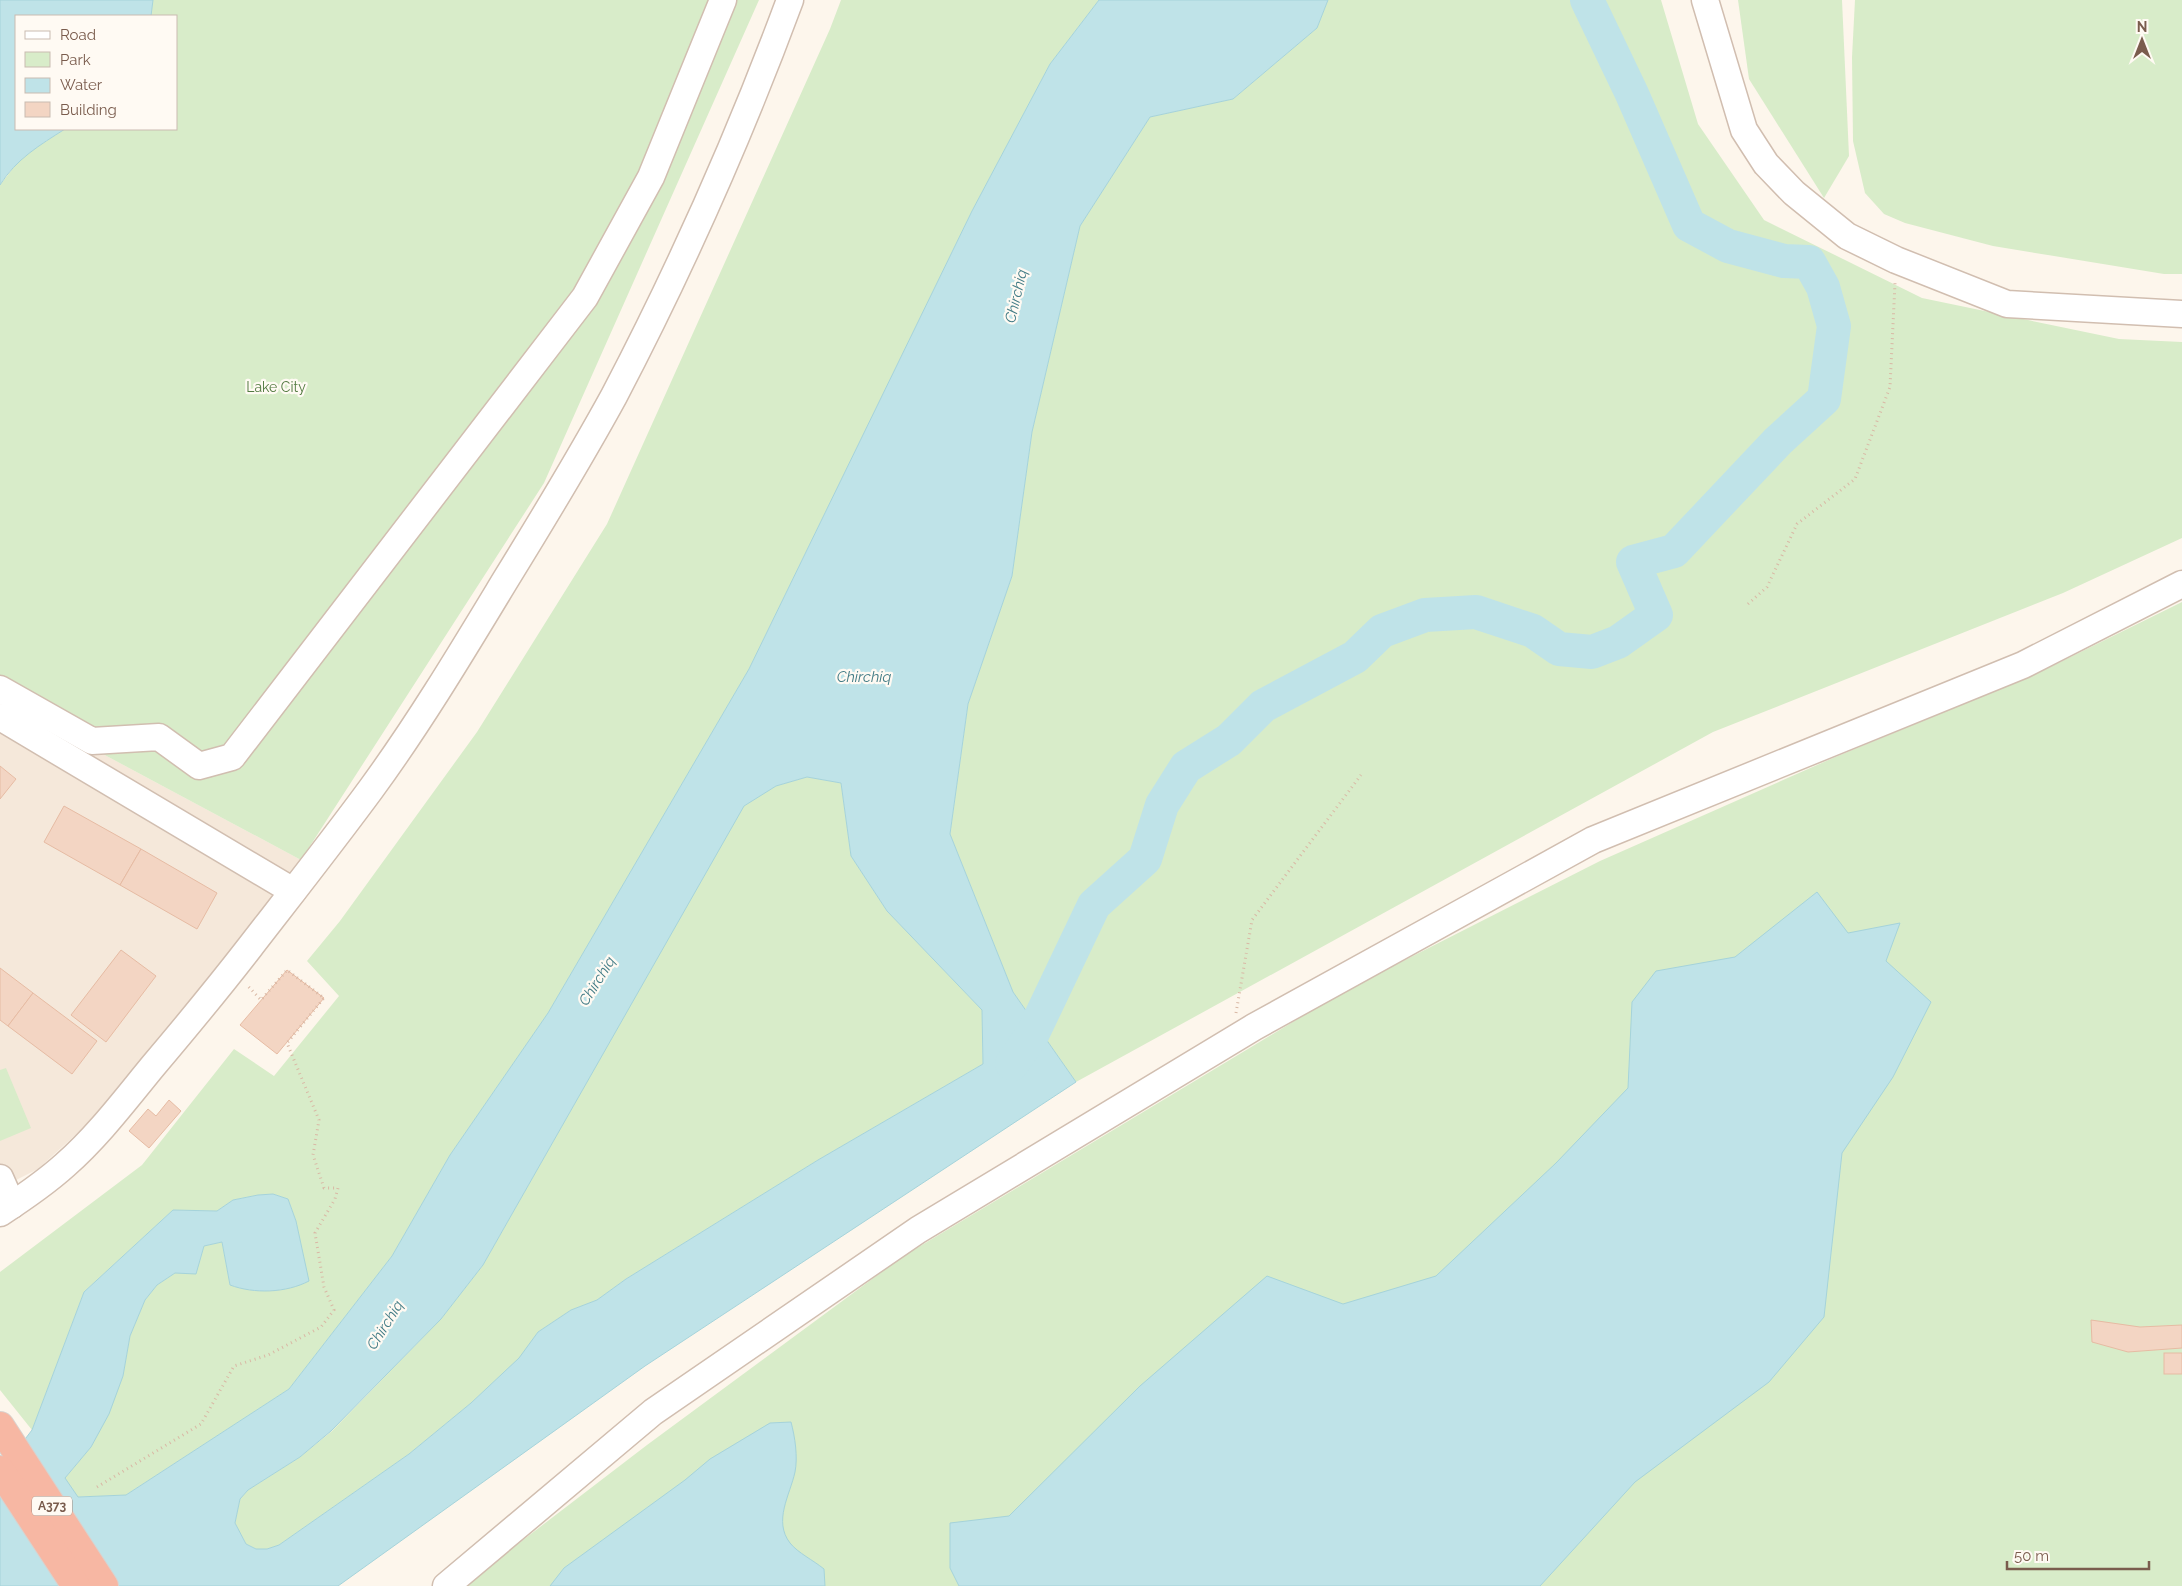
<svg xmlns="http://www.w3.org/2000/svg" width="2182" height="1586" font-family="Raleway,sans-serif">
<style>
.residential{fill:#f5e8da}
.green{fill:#d8ecc9}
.water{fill:#bfe3e8;stroke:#a5d3da;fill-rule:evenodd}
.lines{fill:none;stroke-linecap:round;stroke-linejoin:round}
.river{stroke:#bfe3e8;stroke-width:34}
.building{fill:#f3d5c3;stroke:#e6bba3}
.minor-casing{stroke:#d1beb0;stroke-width:29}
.highway-casing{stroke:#dad1cd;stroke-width:30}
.path{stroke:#d9b8a5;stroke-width:3;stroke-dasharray:1 4;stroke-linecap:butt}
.minor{stroke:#fff;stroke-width:26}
.highway{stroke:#f7b7a3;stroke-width:28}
.labels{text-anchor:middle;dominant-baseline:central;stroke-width:4.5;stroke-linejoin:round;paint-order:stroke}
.shield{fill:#fffaf3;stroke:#a28b7f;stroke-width:1}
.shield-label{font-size:12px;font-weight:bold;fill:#7a5c4d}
.park-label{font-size:14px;fill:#537a41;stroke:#fffaf3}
.water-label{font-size:15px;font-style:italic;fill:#437c86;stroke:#fffaf3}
</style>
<rect width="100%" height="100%" fill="#fdf6ec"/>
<!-- residential -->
<polygon class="residential" points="0,699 301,860 160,1043 84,1127 38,1169 0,1188"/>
<!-- green -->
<g class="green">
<polygon points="153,0 759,0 544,483 301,860 0,699 0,185 17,163 34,149 65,129 176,129 176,16 151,16"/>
<path d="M841 0H1099L1050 64 972 211 749 669 548 1013 450 1155 392 1256 289 1389 126 1495 77 1497 65 1478 91 1447 123 1376 130 1336 145 1300 157 1285 175 1273H196L204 1246 222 1242 230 1285C254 1294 286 1293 308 1281L296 1221 288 1199 273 1194 258 1195 233 1200 217 1211 173 1210 84 1292 32 1430 0 1390V1272L142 1165 234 1049 274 1076 339 996 307 961 340 921 477 732 607 524 830 29Z"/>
<polygon points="1328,0 1661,0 1698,124 1764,220 1922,298 2119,339 2182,342 2182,538 2063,593 1713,732 1076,1082 1013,992 950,834 968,704 1012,576 1032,432 1080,226 1150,117 1233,99 1317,28"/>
<polygon points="1738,0 1842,0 1849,156 1824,198 1749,79"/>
<polygon points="1855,0 2182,0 2182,274 2164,274 1993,246 1905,223 1884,214 1865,193 1853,141 1852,57"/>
<polygon points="2182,602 2182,1586 463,1586 647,1445 902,1257 1346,990 1600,861 1833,758 2036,674"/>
<polygon points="807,777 841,783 851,856 887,911 982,1010 983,1064 818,1160 626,1279 597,1300 571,1310 538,1332 520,1358 471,1403 409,1454 279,1545 267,1549 256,1549 246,1544 235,1523 240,1499 248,1490 300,1457 332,1431 441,1319 483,1265 744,805 776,786"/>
<polygon points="6,1068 31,1128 0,1141 0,1070"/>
</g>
<!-- water -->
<g class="water">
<path d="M0 0H153L151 16H16V129H65C40 145 16 159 0 185Z"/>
<path d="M1099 0H1328L1317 28 1233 99 1150 117 1080 226 1032 432 1012 576 968 704 950 834 1013 992 1076 1082 645 1366 338 1586H0V1472L32 1430 84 1292 173 1210 217 1211 233 1200 258 1195 273 1194 288 1199 296 1221 309 1281C286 1293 254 1294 230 1285L222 1242 204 1246 196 1274 175 1273 157 1285 145 1300 130 1336 123 1376 109 1414 91 1447 65 1478 78 1497 126 1495 289 1389 392 1256 450 1155 548 1013 749 669 972 211 1050 64ZM807 777 841 783 851 856 887 911 982 1010 983 1064 818 1160 626 1279 597 1300 571 1310 538 1332 519 1358 471 1403 409 1454 279 1545 267 1549H256L246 1544 235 1523 240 1499 248 1490 300 1457 331 1431 441 1319 483 1265 744 806 776 786Z"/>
<polygon points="1817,892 1848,933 1900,923 1886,961 1931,1002 1893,1077 1842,1153 1824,1317 1769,1382 1635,1482 1540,1586 959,1586 950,1568 950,1523 1009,1516 1140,1386 1267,1276 1343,1304 1436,1276 1556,1163 1628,1088 1632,1002 1656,971 1735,957"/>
<path d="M791 1422C795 1437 798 1457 795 1472 790 1495 773 1521 790 1543 798 1553 813 1560 824 1569L825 1586H550L564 1568 685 1480 710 1459 770 1423Z"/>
</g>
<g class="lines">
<!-- river -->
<polyline class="river" points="1012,1064 1033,1033 1094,905 1145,859 1162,805 1186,767 1229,740 1263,706 1355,657 1382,631 1425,615 1476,612 1533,631 1559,649 1592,652 1618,642 1656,615 1633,562 1674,551 1778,441 1824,399 1834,326 1823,287 1809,262 1784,261 1728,246 1689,225 1632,94 1587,0"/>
</g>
<!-- building -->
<g class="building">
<polygon points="0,766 16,779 0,799"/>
<polygon points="64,806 141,849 120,885 44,842"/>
<polygon points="141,849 217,893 197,929 120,885"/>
<polygon points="121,950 156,976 106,1042 71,1015"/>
<polygon points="0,968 33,993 8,1026 0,1020"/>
<polygon points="287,970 324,998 277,1054 240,1025"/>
<polygon points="33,993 97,1041 72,1074 8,1026"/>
<polygon points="169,1100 181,1111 149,1148 129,1131 148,1109 156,1116"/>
<polygon points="2091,1320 2140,1327 2182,1325 2182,1348 2128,1352 2092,1342"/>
<rect x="2164" y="1353" width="18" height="21"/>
</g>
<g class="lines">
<!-- minor casing -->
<g class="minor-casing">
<g id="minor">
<polyline points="1705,0 1744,130 1766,164 1794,193 1847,236 1896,260 2007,304 2182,314"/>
<polyline points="0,689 92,741 159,737 199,766 232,757 585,297 651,177 723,0"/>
<polyline points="0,717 293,891"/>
<polyline points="0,1178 12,1205"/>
<path d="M0 1213C23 1198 45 1183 65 1165 98 1136 125 1100 153 1066 186 1027 219 987 250 947 291 894 332 842 371 789 420 722 463 650 506 579 543 519 580 458 614 396 681 268 740 135 790 0"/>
<polyline points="446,1586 653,1412 918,1230 1254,1027 1593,840 2023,665 2182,584"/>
</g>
</g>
<!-- highway casing -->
<g class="highway-casing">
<g id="highway">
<polyline points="0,1426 104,1586"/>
<polyline points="0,1470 76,1586"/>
</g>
</g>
<!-- path -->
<g class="path">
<polyline points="1748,604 1767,587 1797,524 1855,479 1890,387 1895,283"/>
<polyline points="1236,1013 1252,920 1361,775"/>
<polyline points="97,1487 201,1424 234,1366 268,1355 321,1327 334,1310 324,1287 315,1233 335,1199 338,1188 324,1188 313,1155 319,1120 287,1043 324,998 287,970 261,1000 247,985"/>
</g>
<!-- minor -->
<use href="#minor" class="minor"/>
<!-- highway -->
<use href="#highway" class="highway"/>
</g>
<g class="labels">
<!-- shield labels -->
<rect class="shield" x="32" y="1496.5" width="40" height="19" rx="4"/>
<g class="shield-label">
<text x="52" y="1506">A373</text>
</g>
<!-- park labels -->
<g class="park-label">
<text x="276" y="387">Lake City</text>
</g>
<!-- water labels -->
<g class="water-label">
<text transform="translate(1016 296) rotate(-77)">Chirchiq</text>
<text x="864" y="677">Chirchiq</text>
<text transform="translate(597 981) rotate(-58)">Chirchiq</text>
<text transform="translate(385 1325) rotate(-58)">Chirchiq</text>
</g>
</g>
<!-- legend -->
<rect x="15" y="15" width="162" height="115" fill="#fffaf3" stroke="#cabbb1"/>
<rect x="25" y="31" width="25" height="8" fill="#ffffff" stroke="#cabbb1"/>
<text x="60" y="40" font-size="15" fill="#7a5c4d">Road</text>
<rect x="25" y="52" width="25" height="15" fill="#d8ecc9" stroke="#cabbb1"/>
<text x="60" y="65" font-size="15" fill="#7a5c4d">Park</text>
<rect x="25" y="78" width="25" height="15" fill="#bfe3e8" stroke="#cabbb1"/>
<text x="60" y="90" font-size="15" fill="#7a5c4d">Water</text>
<rect x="25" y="102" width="25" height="15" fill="#f3d5c3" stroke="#cabbb1"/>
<text x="60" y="115" font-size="15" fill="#7a5c4d">Building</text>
<!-- north arrow -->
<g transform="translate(2142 40)" stroke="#fffaf3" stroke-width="4" paint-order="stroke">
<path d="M0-4L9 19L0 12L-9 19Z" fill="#7a5c4d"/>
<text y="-8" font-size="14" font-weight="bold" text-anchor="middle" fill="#7a5c4d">N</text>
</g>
<!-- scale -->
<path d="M2007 1561v8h142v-8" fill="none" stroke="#7a5c4d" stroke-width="2.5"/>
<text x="2014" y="1561" font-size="15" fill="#7a5c4d" stroke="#fffaf3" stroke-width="4" paint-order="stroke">50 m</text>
</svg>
